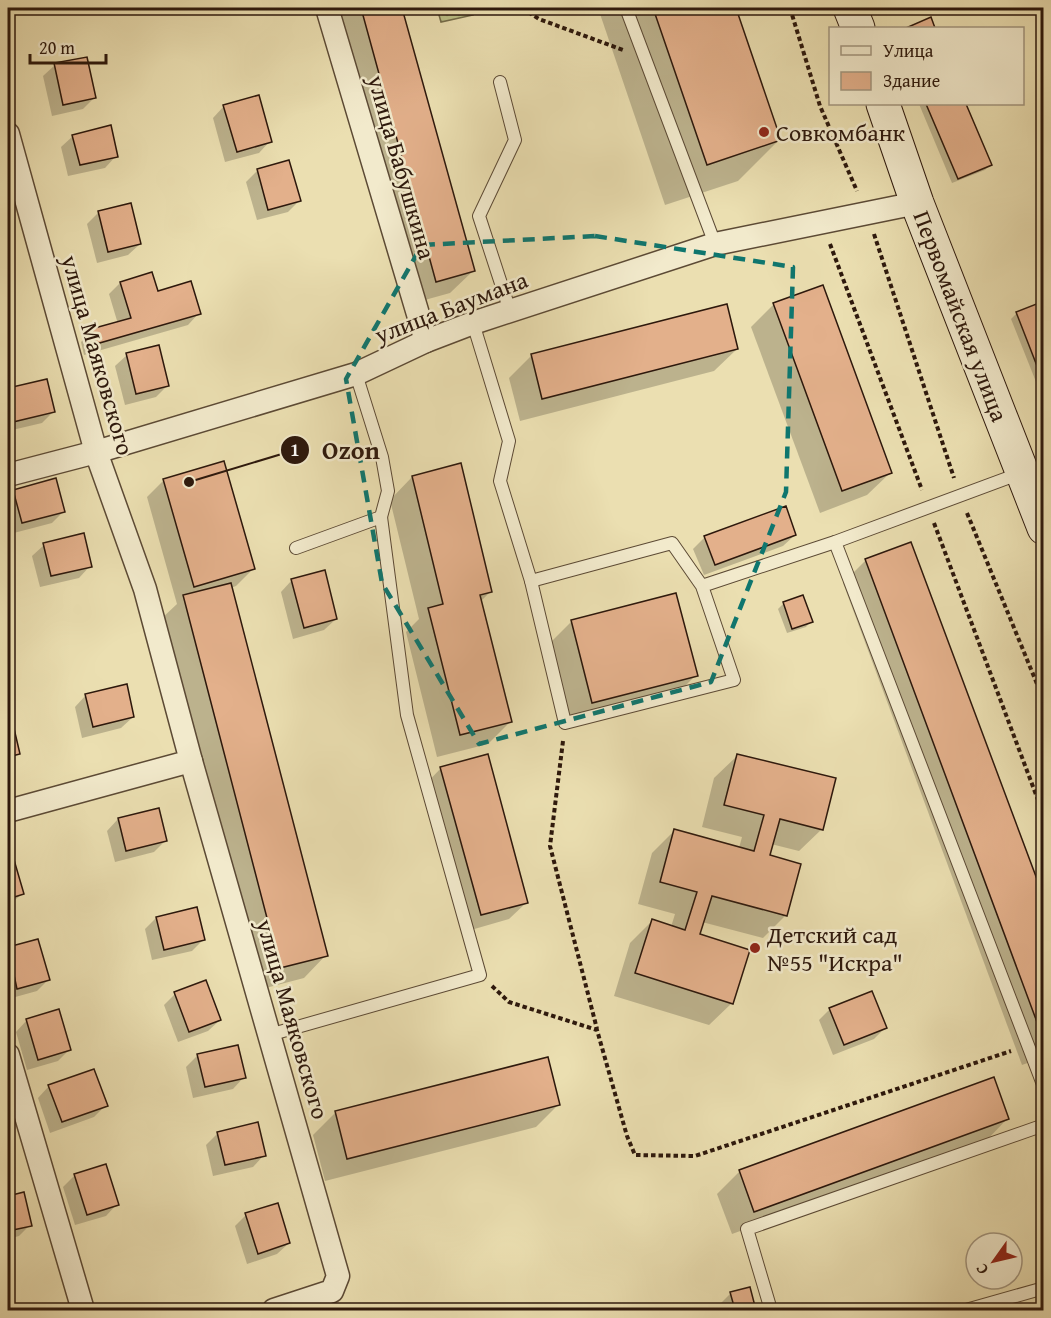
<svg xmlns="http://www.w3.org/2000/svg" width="1051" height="1318" font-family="'Gentium Book Plus',serif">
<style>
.park{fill:url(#park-dots);stroke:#746c4a;stroke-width:1.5}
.shadow{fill:#0003}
.building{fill:#e3b08b;stroke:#2d180c;stroke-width:1.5}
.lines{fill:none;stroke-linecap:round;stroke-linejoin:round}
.lane-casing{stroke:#5c4a35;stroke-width:14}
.street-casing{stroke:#5c4a35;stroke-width:25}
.secondary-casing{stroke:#2d180c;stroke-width:35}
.path{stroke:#2d180c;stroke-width:4;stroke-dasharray:4.5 3;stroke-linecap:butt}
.lane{stroke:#f2eacc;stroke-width:12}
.street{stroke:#f2eacc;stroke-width:22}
.secondary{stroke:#f2eacc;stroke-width:33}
.marked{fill:none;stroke:#0f766e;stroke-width:4.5;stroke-dasharray:12 8;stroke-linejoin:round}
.poi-dot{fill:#8f2418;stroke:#f2eacc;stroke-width:2}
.labels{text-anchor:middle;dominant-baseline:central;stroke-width:5;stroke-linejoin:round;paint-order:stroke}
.poi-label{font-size:24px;fill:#2d180c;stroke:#f2eacc;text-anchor:start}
.street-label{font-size:24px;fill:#2d180c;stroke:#f2eacc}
.leader{fill:none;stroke:#2d180c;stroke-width:2}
.callout-dot{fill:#2d180c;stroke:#f2eacc;stroke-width:2}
.mark-label{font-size:18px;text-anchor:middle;font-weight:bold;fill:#fff}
.callout-label{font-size:26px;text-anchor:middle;font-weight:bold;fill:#2d180c;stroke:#f2eacc;stroke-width:5;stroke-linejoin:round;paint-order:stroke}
</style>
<defs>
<pattern id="park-dots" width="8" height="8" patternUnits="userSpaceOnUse" patternTransform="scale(1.5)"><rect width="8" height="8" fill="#bcc188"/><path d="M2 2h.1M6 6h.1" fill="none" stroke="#a2a574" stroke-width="1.8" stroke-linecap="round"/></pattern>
</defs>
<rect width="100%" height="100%" fill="#ebdfb1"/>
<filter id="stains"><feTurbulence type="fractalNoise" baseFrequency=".00333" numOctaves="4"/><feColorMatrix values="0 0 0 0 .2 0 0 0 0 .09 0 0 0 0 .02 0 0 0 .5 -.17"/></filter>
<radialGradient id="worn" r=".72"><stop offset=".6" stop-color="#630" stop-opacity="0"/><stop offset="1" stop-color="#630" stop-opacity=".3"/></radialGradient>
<!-- park -->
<polygon class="park" points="437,8 471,8 473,15 441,22"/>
<!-- shadow -->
<g class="shadow">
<polygon points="332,8 401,8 473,271 450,293 414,303"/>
<polygon points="598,8 735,8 780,139 738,181 665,205"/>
<polygon points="55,65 94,98 83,109 52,116 43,76"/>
<polygon points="919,104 965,104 990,165 985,170 952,183"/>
<polygon points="224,106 270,141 259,153 225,162 213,118"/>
<polygon points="73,136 116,156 105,168 68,176 61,147"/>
<polygon points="258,170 300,200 288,212 257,220 246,182"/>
<polygon points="99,212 140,244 128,255 97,263 87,224"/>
<polygon points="120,283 157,293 199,313 188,325 84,355 81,342 92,331 118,324 109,294"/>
<polygon points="1044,303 1044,402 1011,319 1017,313"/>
<polygon points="774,304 890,473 867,495 820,513 751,327"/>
<polygon points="737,349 714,371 520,421 509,378 531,356"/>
<polygon points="127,355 167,386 156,397 125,405 115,366"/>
<polygon points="46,381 53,412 42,423 8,431 8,390"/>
<polygon points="460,465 491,591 481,601 510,722 488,744 437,757 406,632 419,619 390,500 412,477"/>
<polygon points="164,480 253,569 236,586 231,588 326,955 304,978 258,990 161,619 177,604 147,497"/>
<polygon points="13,491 64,511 52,523 10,534 8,497"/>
<polygon points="795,535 783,546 704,575 693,549 705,537"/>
<polygon points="44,545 90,566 79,578 40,587 32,556"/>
<polygon points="866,560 1044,902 1044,1057 1022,1065 843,583"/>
<polygon points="292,580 336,619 324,630 293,639 281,592"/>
<polygon points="784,603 811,621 806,627 787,633 778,609"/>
<polygon points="571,622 696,675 673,698 570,725 549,644"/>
<polygon points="86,695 133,717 121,728 82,738 75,707"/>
<polygon points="11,722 18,753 8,764 8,723"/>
<polygon points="737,756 822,829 799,851 771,844 768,856 799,865 785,916 763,938 702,922 698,935 732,1003 709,1025 614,996 630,943 652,921 671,927 675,914 638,904 652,853 675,830 739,848 742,837 702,827 714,778"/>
<polygon points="441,768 527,902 509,919 464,932 424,786"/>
<polygon points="118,819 165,841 154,852 115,862 107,831"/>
<polygon points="11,855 23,893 8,906 8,856"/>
<polygon points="156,918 203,940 192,951 152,960 145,929"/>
<polygon points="37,941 48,980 37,991 8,999 8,949"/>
<polygon points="175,994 220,1020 208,1031 178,1042 164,1005"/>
<polygon points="830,1009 885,1028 874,1039 833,1055 819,1020"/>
<polygon points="27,1020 69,1050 58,1061 27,1070 16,1032"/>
<polygon points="237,1046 244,1077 233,1089 193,1098 186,1067 197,1056"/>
<polygon points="49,1086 106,1105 94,1117 50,1133 38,1098"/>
<polygon points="559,1104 536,1127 325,1181 313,1135 336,1112"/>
<polygon points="1007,1119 985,1142 732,1234 717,1194 740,1171"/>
<polygon points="257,1124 264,1155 253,1167 213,1176 206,1145 217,1134"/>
<polygon points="105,1166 117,1204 106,1216 75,1225 63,1187 74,1176"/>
<polygon points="23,1194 30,1225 19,1236 8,1239 8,1198"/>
<polygon points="246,1215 289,1243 277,1254 247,1264 235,1226"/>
<polygon points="749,1289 754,1310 714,1310 731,1293"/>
</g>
<!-- building -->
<g class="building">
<polygon points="361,8 402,8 475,271 436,282"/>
<polygon points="653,8 736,8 781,140 707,165"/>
<polygon points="931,17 935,28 904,28 906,28"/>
<polygon points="87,57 96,98 63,105 54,63"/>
<polygon points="259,95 272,142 237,152 223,105"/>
<polygon points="926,104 966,104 992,165 958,179"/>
<polygon points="111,125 118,157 80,165 72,135"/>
<polygon points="289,160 301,201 268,210 257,169"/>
<polygon points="131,203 141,244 108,252 98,211"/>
<polygon points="152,272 158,291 191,281 201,314 96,344 91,329 131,318 120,282"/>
<polygon points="823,285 892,473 842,491 773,303"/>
<polygon points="1044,301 1044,384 1016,312"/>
<polygon points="727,304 738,349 542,399 531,354"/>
<polygon points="159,345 169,386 136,394 126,353"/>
<polygon points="47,379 55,412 13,422 8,388"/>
<polygon points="224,461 255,569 194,587 163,479"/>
<polygon points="461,463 492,592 480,595 512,722 460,735 428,608 443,604 412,476"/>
<polygon points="56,478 65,512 22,523 13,490"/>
<polygon points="786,506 796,535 715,565 704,536"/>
<polygon points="84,533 92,567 51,576 43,543"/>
<polygon points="911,542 1044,898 1044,1041 865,559"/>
<polygon points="325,570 337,619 304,628 291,579"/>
<polygon points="231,583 328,956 280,968 183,595"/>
<polygon points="676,593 698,676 592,703 571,620"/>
<polygon points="803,595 813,622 792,629 783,602"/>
<polygon points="127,684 134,717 93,727 85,694"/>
<polygon points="12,720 20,754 8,757 8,721"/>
<polygon points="488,754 528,903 481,915 440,767"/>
<polygon points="737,754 836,778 823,830 780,819 770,855 801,864 787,916 712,896 700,934 750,950 733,1004 635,973 652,919 685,930 697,892 660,882 674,829 754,851 764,815 724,805"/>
<polygon points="159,808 167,841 126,851 118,818"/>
<polygon points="12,853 24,894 8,899 8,854"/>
<polygon points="197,907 205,940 164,950 156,917"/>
<polygon points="38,939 50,980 17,989 8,947"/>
<polygon points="206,980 221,1020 189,1032 174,992"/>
<polygon points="872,991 887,1028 844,1045 829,1008"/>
<polygon points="59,1009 71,1050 38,1060 26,1019"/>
<polygon points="238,1045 246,1078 205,1087 197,1054"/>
<polygon points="548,1057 560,1105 347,1159 335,1111"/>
<polygon points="94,1069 108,1106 62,1122 48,1085"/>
<polygon points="994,1077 1009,1119 754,1212 739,1170"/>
<polygon points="258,1122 266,1156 225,1165 217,1132"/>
<polygon points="106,1164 119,1205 87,1215 74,1174"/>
<polygon points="24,1192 32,1226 8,1231 8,1196"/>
<polygon points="278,1203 290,1243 258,1254 245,1213"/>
<polygon points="750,1287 756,1310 735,1310 730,1292"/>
</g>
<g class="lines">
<!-- lane casing -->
<g class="lane-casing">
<g id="lane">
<polyline points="626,8 715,244"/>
<polyline points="500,82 515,140 479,216 510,311"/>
<polyline points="473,323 509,441 500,481 531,581"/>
<polyline points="835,542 1044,1087"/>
<polyline points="296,548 381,517 388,491 382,457 356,374"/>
<polyline points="702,586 672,543 531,581 565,723 734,680 702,586 835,542 1021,473"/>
<polyline points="269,1035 480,975 407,715 381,517"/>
<polyline points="771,1310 747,1229 1044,1125"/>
<polyline points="966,1310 1044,1288"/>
</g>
</g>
<!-- street casing -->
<g class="street-casing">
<g id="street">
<polyline points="327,8 426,341"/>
<polyline points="8,134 96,452 145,589 191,761 8,811"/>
<polyline points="8,475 96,452 356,374 426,341 473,323 715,244 917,203"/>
<polyline points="191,761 338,1276 332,1291 274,1310"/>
<polyline points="8,1055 83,1310"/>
</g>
</g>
<!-- secondary casing -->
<g class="secondary-casing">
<g id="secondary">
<polyline points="850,8 858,28"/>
<polyline points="883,104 917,203 1044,528"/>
</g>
</g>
<!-- path -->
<g class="path">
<polyline points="522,8 539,19 623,50"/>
<polyline points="790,8 820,106 857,191"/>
<polyline points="874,234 954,478"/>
<polyline points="830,244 922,490"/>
<polyline points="967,513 1044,701"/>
<polyline points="934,523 1044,816"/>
<polyline points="563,741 550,846 597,1029"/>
<polyline points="492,986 509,1002 597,1030 627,1136 635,1155 695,1156 1011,1051"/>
</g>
<!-- lane -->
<use href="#lane" class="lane"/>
<!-- street -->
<use href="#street" class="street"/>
<!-- secondary -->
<use href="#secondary" class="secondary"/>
</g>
<!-- marked area -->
<path class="marked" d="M595 236 793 267 786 492 711 682 479 744 382 583 346 379 422 245Z"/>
<!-- markers -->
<g class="poi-dot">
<circle cx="764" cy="132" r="6"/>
<circle cx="755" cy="948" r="6"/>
</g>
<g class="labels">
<!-- poi labels -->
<g class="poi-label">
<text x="776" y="132">Совкомбанк</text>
<text x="767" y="934">Детский сад<tspan x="767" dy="28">№55 "Искра"</tspan></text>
</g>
<!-- street labels -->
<g class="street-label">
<text transform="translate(402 167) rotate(74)">улица Бабушкина</text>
<text transform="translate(451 307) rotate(-21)">улица Баумана</text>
<text transform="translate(961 316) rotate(69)">Первомайская улица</text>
<text transform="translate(98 355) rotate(74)">улица Маяковского</text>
<text transform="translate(293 1019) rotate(74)">улица Маяковского</text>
</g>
</g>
<!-- callouts -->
<path class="leader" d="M189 482L295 450"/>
<g class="callout-dot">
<circle cx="189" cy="482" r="6"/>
<circle cx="295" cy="450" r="15"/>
</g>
<g class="mark-label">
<text x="295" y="456">1</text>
</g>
<g class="callout-label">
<text x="351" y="459">Ozon</text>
</g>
<!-- margin -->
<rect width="1051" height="1318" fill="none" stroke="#ebdfb1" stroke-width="30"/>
<rect x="9" y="9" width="1033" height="1300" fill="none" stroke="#2d180c" stroke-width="3"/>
<rect x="15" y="15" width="1021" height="1288" fill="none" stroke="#2d180c" stroke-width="1.5"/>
<!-- legend -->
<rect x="829" y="27" width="195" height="78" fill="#f2eacc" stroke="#a3967f" stroke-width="1.5"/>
<rect x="841" y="46" width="30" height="9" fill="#f2eacc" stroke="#a3967f" stroke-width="1.5"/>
<text x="883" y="57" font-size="18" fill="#2d180c">Улица</text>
<rect x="841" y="72" width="30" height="18" fill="#e3b08b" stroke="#a3967f" stroke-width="1.5"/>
<text x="883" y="87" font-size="18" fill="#2d180c">Здание</text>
<!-- north arrow -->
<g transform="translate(994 1261) rotate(236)"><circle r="28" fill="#f2eacc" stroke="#a3967f" stroke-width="1.5"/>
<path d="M0-4.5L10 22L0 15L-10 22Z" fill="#8f2418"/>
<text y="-9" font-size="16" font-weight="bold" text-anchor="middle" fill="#2d180c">С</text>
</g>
<!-- scale -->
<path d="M30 54v9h76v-9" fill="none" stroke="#2d180c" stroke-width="3"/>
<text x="39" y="54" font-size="18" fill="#2d180c" stroke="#f2eacc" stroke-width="4.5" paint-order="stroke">20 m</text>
<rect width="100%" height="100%" filter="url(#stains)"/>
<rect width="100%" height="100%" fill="url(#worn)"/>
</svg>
